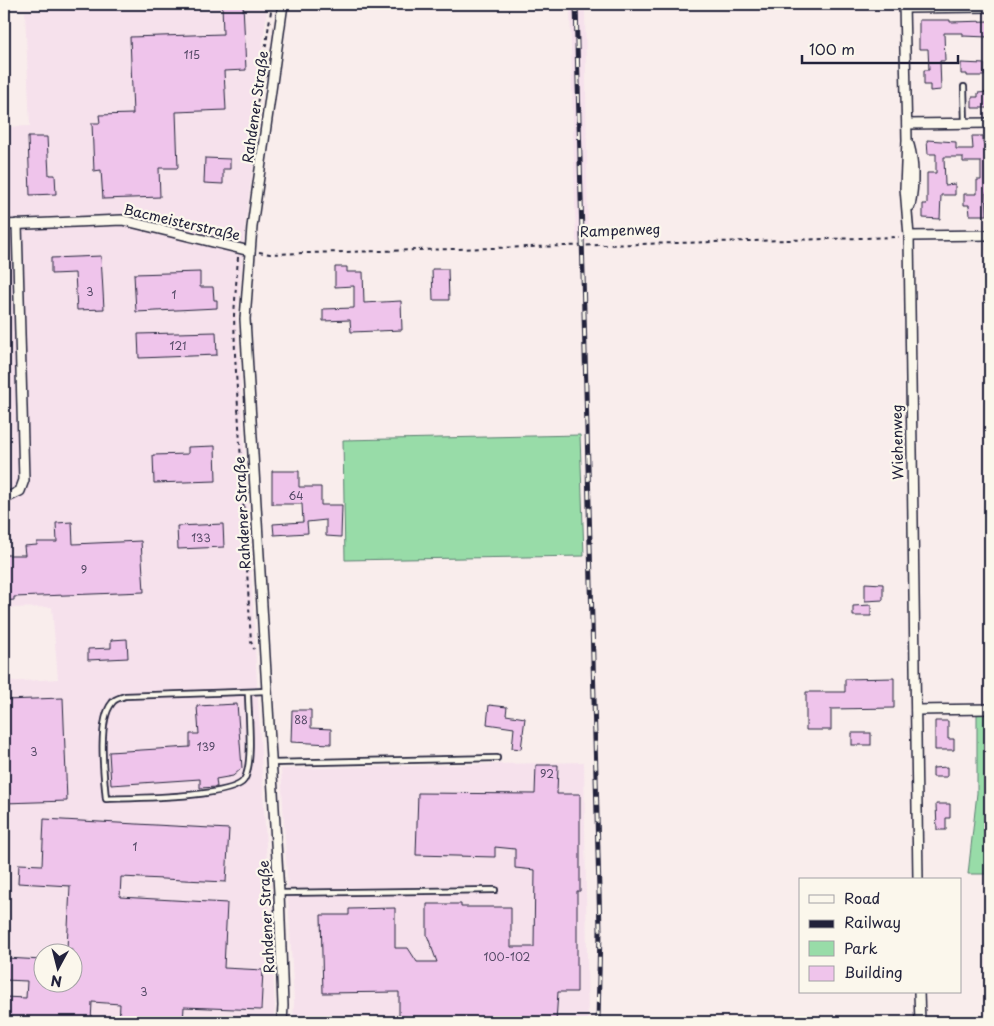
<svg xmlns="http://www.w3.org/2000/svg" width="994" height="1026" font-family="'Playpen Sans',sans-serif">
<style>
.built{fill:#f6e1ec;fill-rule:evenodd}
.green{fill:#98dca8;stroke:#5d7f72}
.building{fill:#efc4eb;stroke:#22223b}
.lines{fill:none;stroke-linecap:round;stroke-linejoin:round}
.service-casing{stroke:#22223b;stroke-width:8}
.minor-casing{stroke:#22223b;stroke-width:12}
.path{stroke:#22223b;stroke-width:2;stroke-dasharray:4 4;stroke-linecap:butt}
.service{stroke:#fbf7ec;stroke-width:4.5}
.minor{stroke:#fbf7ec;stroke-width:9}
.rail-casing{stroke:#22223b;stroke-width:5}
.rail{stroke:#fbf7ec;stroke-width:3;stroke-dasharray:9;stroke-linecap:butt}
.labels{text-anchor:middle;dominant-baseline:central;stroke-width:4.5;stroke-linejoin:round;paint-order:stroke}
.number-label{font-size:11px;fill:#554a67}
.street-label{font-size:14px;fill:#22223b;stroke:#fbf7ec}
</style>
<rect width="100%" height="100%" fill="#f9edec"/>
<filter id="ink" filterUnits="userSpaceOnUse"><feTurbulence type="fractalNoise" baseFrequency=".02" numOctaves="2"/><feDisplacementMap in="SourceGraphic" scale="10" xChannelSelector="R" yChannelSelector="G"/><feConvolveMatrix kernelMatrix="1 2 1 2 8 2 1 2 1" color-interpolation-filters="sRGB"/></filter>
<g filter="url(#ink)">
<!-- built -->
<g class="built">
<path d="M96 4H268L254 109 259 123 246 219 237 319 275 1008 273 1022H4V682L58 679 52 607 4 608V127L30 126 25 11 96 8ZM42 954H72V984H42Z"/>
<polygon points="570,4 585,4 588,242 576,242"/>
<polygon points="584,762 588,1022 293,1022 294,1002 281,769"/>
</g>
<!-- green -->
<g class="green">
<polygon points="580,435 584,556 345,560 343,440"/>
<polygon points="990,712 990,874 968,874 977,793 977,713"/>
</g>
<!-- building -->
<g class="building">
<polygon points="222,4 243,4 246,70 224,71 226,110 176,112 178,168 159,168 160,197 103,199 101,170 94,171 92,123 100,123 99,115 133,114 130,37 223,34"/>
<polygon points="919,20 950,20 950,22 989,21 990,34 988,37 963,36 963,33 944,33 945,61 940,61 941,90 930,91 930,85 924,85 924,70 929,70 928,49 919,49"/>
<polygon points="961,63 984,64 984,76 967,76 967,74 961,74"/>
<polygon points="990,92 990,108 972,108 972,97 978,97 978,93"/>
<polygon points="972,136 983,136 983,143 990,143 990,183 989,183 989,192 986,193 987,215 970,215 969,205 964,205 964,194 977,194 977,180 981,180 981,162 963,162 963,157 944,157 945,185 955,184 955,195 941,195 940,219 923,218 923,204 927,204 927,173 936,173 936,154 928,154 927,140 956,142 956,149 973,149"/>
<polygon points="28,137 47,137 49,175 55,175 56,194 30,195"/>
<polygon points="205,158 230,159 230,169 223,169 223,184 204,183"/>
<polygon points="101,256 104,309 77,310 75,273 51,274 51,258"/>
<polygon points="335,267 347,267 347,272 363,272 364,303 401,301 402,330 351,332 350,320 323,321 323,309 354,308 354,286 335,287"/>
<polygon points="432,269 448,269 449,300 433,300"/>
<polygon points="200,272 200,287 213,287 214,300 217,300 217,308 136,312 134,274"/>
<polygon points="216,332 217,355 139,358 138,334"/>
<polygon points="215,446 216,481 154,483 153,455 188,454 188,447"/>
<polygon points="272,471 299,471 299,487 321,487 321,505 342,505 341,537 326,536 326,520 307,522 308,533 274,535 273,524 303,522 302,504 272,504"/>
<polygon points="72,522 73,544 141,541 144,592 14,597 14,600 4,601 4,555 25,555 24,546 37,545 37,542 57,542 56,523"/>
<polygon points="223,524 224,547 178,549 177,526"/>
<polygon points="865,583 883,584 883,600 865,601"/>
<polygon points="871,605 871,616 853,616 853,606"/>
<polygon points="127,639 128,658 88,660 88,649 111,648 111,640"/>
<polygon points="894,678 894,708 831,709 831,730 806,730 806,692 845,692 845,679"/>
<polygon points="63,698 67,801 4,803 4,700"/>
<polygon points="237,704 242,768 233,776 216,779 217,787 200,788 200,779 111,785 109,752 190,747 190,734 199,734 197,706"/>
<polygon points="489,705 507,707 506,715 525,718 521,749 512,748 514,728 487,724"/>
<polygon points="292,710 311,710 311,728 331,729 331,744 291,742"/>
<polygon points="935,721 948,721 948,739 954,739 954,750 935,750"/>
<rect x="852" y="733" width="19" height="12"/>
<polygon points="536,765 558,765 557,794 580,794 580,891 577,891 577,992 558,992 556,1022 399,1022 399,992 323,993 321,915 349,915 349,909 395,908 395,948 408,948 417,962 437,962 427,935 427,904 461,904 461,907 511,907 511,947 534,947 535,870 515,868 515,849 495,847 495,857 416,855 418,793 535,794"/>
<polygon points="947,767 947,777 933,777 933,768"/>
<polygon points="936,804 950,804 950,818 946,818 946,830 937,830"/>
<polygon points="44,819 229,829 226,882 121,877 120,897 227,903 224,968 263,970 261,1010 184,1007 183,1022 119,1022 120,1004 92,1002 91,1022 4,1022 4,997 26,998 27,981 4,980 4,964 6,964 6,958 42,960 42,984 72,984 72,950 67,949 70,886 18,883 19,864 42,865"/>
</g>
<g class="lines">
<!-- service casing -->
<g class="service-casing">
<g id="service">
<polyline points="964,87 965,123"/>
<path d="M248 692C248 712 254 764 244 780 233 798 130 798 106 799 104 777 97 721 112 703 115 698 120 698 125 696L266 691"/>
<polyline points="272,763 497,758"/>
<polyline points="279,893 495,890"/>
</g>
</g>
<!-- minor casing -->
<g class="minor-casing">
<g id="minor">
<polyline points="904,4 907,140 905,188 909,236 918,880"/>
<polyline points="904,8 990,7"/>
<polyline points="907,124 990,123"/>
<path d="M909 145C915 166 914 185 910 206"/>
<polyline points="4,225 122,220 250,251"/>
<polyline points="909,236 990,235"/>
<polyline points="4,497 8,497 20,491 24,480 17,224"/>
<polyline points="916,710 990,709"/>
<polyline points="919,992 920,1022"/>
<polyline points="282,1022 283,1006 279,893 245,319 252,227 283,4"/>
</g>
</g>
<!-- path -->
<g class="path">
<polyline points="259,110 257,105 272,4"/>
<polyline points="259,252 270,254 899,237"/>
<polyline points="238,257 234,315 235,354 251,642 254,649"/>
</g>
<!-- service -->
<use href="#service" class="service"/>
<!-- minor -->
<use href="#minor" class="minor"/>
<!-- rail casing -->
<g class="rail-casing">
<polyline id="rail" points="576,4 600,930 598,1022"/>
</g>
<!-- rail -->
<use href="#rail" class="rail"/>
</g>
</g>
<g class="labels">
<!-- number labels -->
<g class="number-label">
<text x="192" y="54">115</text>
<text x="90" y="291">3</text>
<text x="174" y="294">1</text>
<text x="178" y="345">121</text>
<text x="296" y="495">64</text>
<text x="201" y="537">133</text>
<text x="84" y="569">9</text>
<text x="301" y="719">88</text>
<text x="206" y="746">139</text>
<text x="34" y="751">3</text>
<text x="547" y="773">92</text>
<text x="135" y="846">1</text>
<text x="507" y="956">100-102</text>
<text x="144" y="991">3</text>
</g>
<!-- street labels -->
<g class="street-label">
<text transform="translate(255 107) rotate(-82)">Rahdener Straße</text>
<text transform="translate(182 222) rotate(13)">Bacmeisterstraße</text>
<text transform="translate(620 230) rotate(-2)">Rampenweg</text>
<text transform="translate(897 442) rotate(-91)">Wiehenweg</text>
<text transform="translate(242 513) rotate(-93)">Rahdener Straße</text>
<text transform="translate(266 917) rotate(-93)">Rahdener Straße</text>
</g>
</g>
<!-- margin -->
<rect width="994" height="1026" fill="none" stroke="#fbf7ec" stroke-width="20"/>
<rect x="10" y="10" width="974" height="1006" fill="none" stroke="#22223b" stroke-width="2" filter="url(#ink)"/>
<!-- legend -->
<rect x="799" y="878" width="162" height="115" fill="#fbf7ec" stroke="#a4a2a5"/>
<rect x="809" y="895" width="25" height="8" fill="#fbf7ec" stroke="#a4a2a5"/>
<text x="844" y="904" font-size="15" fill="#22223b">Road</text>
<rect x="809" y="920" width="25" height="8" fill="#22223b" stroke="#a4a2a5"/>
<text x="844" y="928" font-size="15" fill="#22223b">Railway</text>
<rect x="809" y="941" width="25" height="15" fill="#98dca8" stroke="#a4a2a5"/>
<text x="844" y="954" font-size="15" fill="#22223b">Park</text>
<rect x="809" y="966" width="25" height="15" fill="#efc4eb" stroke="#a4a2a5"/>
<text x="844" y="978" font-size="15" fill="#22223b">Building</text>
<!-- north arrow -->
<g transform="translate(58 968) rotate(187)"><circle r="24" fill="#fbf7ec" stroke="#a4a2a5"/>
<path d="M0-4L9 19L0 12L-9 19Z" fill="#22223b"/>
<text y="-8" font-size="14" font-weight="bold" text-anchor="middle" fill="#22223b">N</text>
</g>
<!-- scale -->
<path d="M802 55v8h156v-8" fill="none" stroke="#22223b" stroke-width="2.5"/>
<text x="809" y="55" font-size="15" fill="#22223b" stroke="#fbf7ec" stroke-width="4" paint-order="stroke">100 m</text>
</svg>
